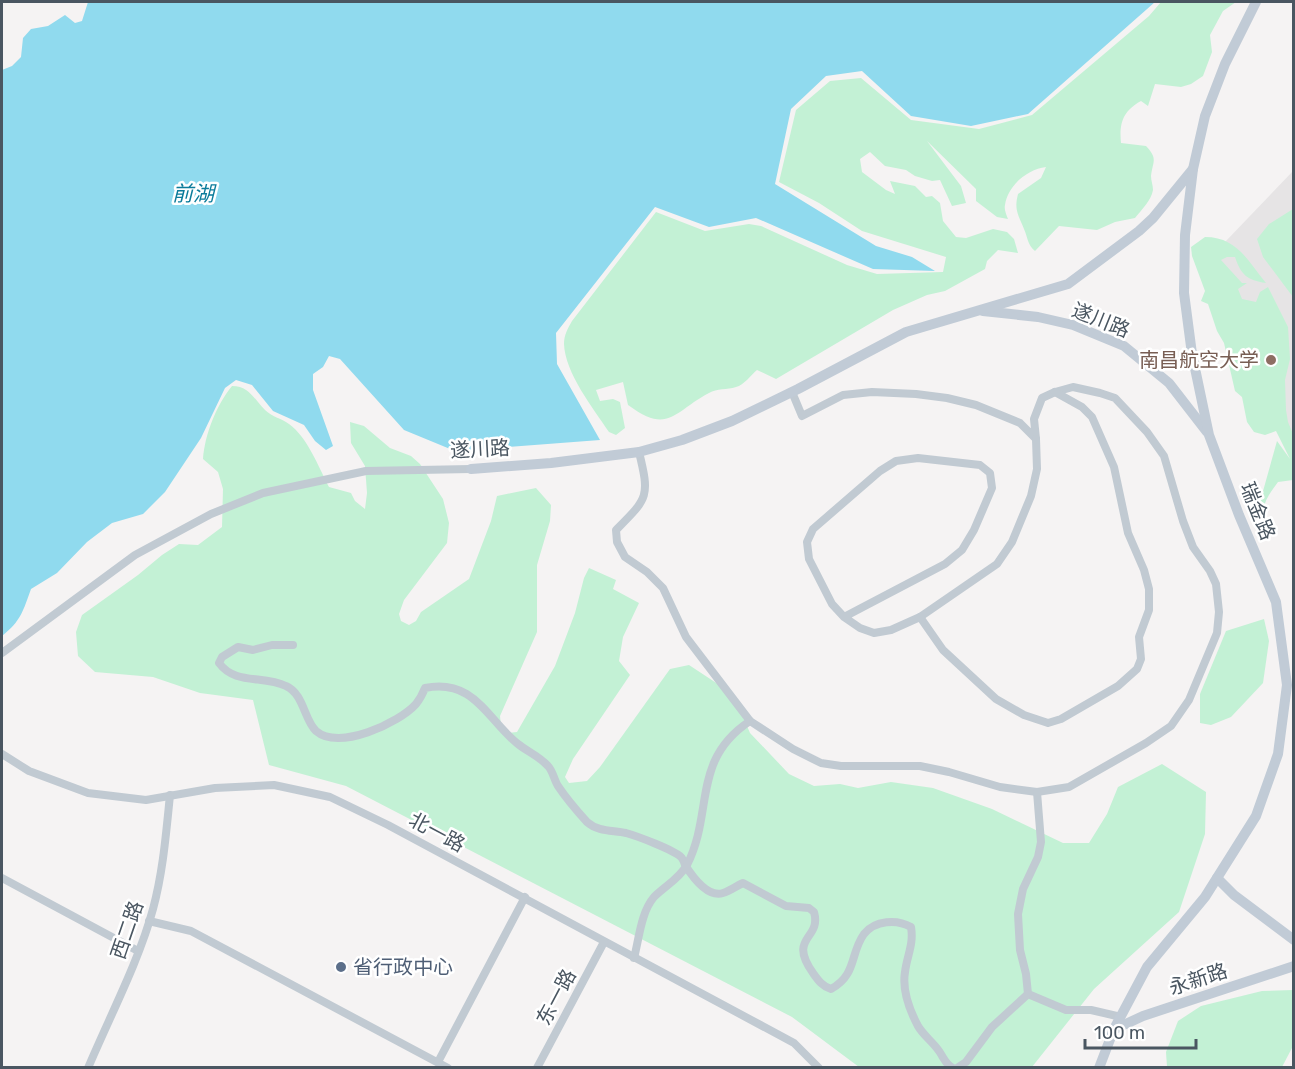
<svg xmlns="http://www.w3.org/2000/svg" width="1295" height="1069" font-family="Rubik,'Noto Sans SC',sans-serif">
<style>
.education{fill:#e6e4e5}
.green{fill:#c3f1d5}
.water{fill:#90daee}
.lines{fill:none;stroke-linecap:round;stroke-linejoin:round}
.street{stroke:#c1cad2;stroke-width:8}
.secondary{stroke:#c1cbd6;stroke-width:10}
.education-dot{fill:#8d6e63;stroke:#fff;stroke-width:2}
.service-dot{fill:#5c6f8a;stroke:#fff;stroke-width:2}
.labels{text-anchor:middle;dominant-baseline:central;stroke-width:5;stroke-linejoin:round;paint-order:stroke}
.street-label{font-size:20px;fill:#4a5661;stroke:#fff}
.education-label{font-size:20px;fill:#785e54;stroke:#fff;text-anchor:end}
.service-label{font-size:20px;fill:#4e5e75;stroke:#fff;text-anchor:start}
.water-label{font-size:21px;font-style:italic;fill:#0c7c9b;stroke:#fff}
</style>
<rect width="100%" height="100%" fill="#f5f3f3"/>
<!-- education -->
<polygon class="education" points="1293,171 1293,454 1202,266"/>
<!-- green -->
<g class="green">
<path d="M1161 2H1236L1223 11 1210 35 1212 52 1203 76 1191 84 1181 87 1155 84 1148 106 1141 101C1123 111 1119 123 1121 143L1146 146C1158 159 1153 160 1151 176 1151 181 1153 185 1153 190 1151 201 1142 209 1135 218L1115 222 1097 230 1059 226 1035 251C1027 244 1028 238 1024 229 1018 214 1014 210 1018 194L1041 178 1046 167C1028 169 1008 185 1005 205 1004 209 1006 214 1008 219L997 217 976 201V189L927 141 961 186 966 203 952 206 940 180 932 181 915 176 906 170 885 166 870 152 860 159 862 172 886 190 895 194 890 181 915 186 926 197 932 196 940 203 943 221 956 237 966 238 993 229 1007 232 1014 239 1018 253 998 250 987 261 985 269 945 291 927 295 893 310 776 379 757 370C751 375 744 385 736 387 727 390 717 388 709 393 673 412 669 435 628 405L623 382 596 390 600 401 613 399 620 402 625 428 616 435 609 432C593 408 565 373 564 344 564 335 568 328 572 321L656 212 705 231 749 224 761 226 847 265 877 274 943 272 946 257 862 231 819 203 779 182 796 110 830 81 861 78 911 120 979 129 1032 115 1149 16Z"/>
<polygon points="1293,209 1293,297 1263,257 1257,239 1269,224"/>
<path d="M1205 237C1237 237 1248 261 1266 283 1247 280 1241 275 1235 257H1227L1221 260 1242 283H1247L1238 289 1242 299 1256 302 1260 292 1268 287 1288 327 1290 359 1285 380 1286 410 1288 422 1293 434V480L1278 482C1269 494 1261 505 1263 520L1258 509 1277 441 1290 459 1276 431 1265 435 1254 432 1247 422 1242 397 1235 391 1224 343 1217 331 1208 304 1201 301 1205 291 1192 256 1191 247Z"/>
<path d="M232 386C249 386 254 399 265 410 272 417 281 418 289 424 308 438 318 466 329 487L351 493 355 501 365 509 367 493 365 466 351 443 350 422 364 426 390 448 411 456 420 464 443 499 449 523 447 543 404 600 399 614 401 621 409 625 416 621 421 612 469 579 491 521 497 496 536 488 551 505 550 521 537 565V632L500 716 501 726 508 733 517 732 555 666 575 613 584 578 589 568 616 580 613 589 639 603 623 637 619 661 630 675 573 759 565 777 569 783 587 781 600 767 670 669 689 665 733 694 750 733 789 774 814 786 840 784 858 788 891 782 933 788 992 809 1063 843H1089L1107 814 1118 787 1162 764 1206 792 1205 834 1179 912 1094 989 1032 1067H859L792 1017 346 786 269 765 253 700 200 693 153 677 95 672 78 656 76 632 82 615 138 575 162 555 179 544 198 545 222 527 223 489 218 472 203 459C205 434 216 406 232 386Z"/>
<polygon points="1264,619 1269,641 1263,683 1231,717 1211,725 1200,723 1200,694 1226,631"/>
<polygon points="1293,990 1293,1046 1282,1067 1167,1067 1166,1052 1178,1021 1201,1006 1262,991"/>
</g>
<!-- water -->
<path class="water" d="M88 2H1155L1028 114 971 126 911 116 862 71 826 76 791 109 775 184 876 246 912 257 935 271 873 269 756 218 709 227 655 207 556 333 557 364 600 440 455 451 404 430 340 359 329 356 323 367 313 374V390L333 446 326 450 315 441 304 425 273 411 252 385 236 380 225 388 201 438 165 492 143 514 112 523 87 542 57 573 31 589C23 611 21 621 2 636V70L12 66 21 57 23 38 31 29 48 26 65 15 75 23 82 21Z"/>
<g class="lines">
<!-- street -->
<g class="street">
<path d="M639 452C650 497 648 498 616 530L617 542 625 557 647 572 663 588 686 637 750 721 793 749 821 763 841 766H920L949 772 1000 787 1037 792 1069 787 1146 743 1171 726 1189 700 1217 633 1219 612 1216 584 1210 571 1193 547 1183 521 1164 456 1147 432 1115 398 1100 393 1073 387 1055 392 1042 398 1034 419 1036 439 1020 423 976 405 947 398 916 394 872 392 843 395 802 416 792 392"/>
<polyline points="844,617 945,564 962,550 974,530 992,488 990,473 980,465 918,458 896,461 880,471 813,529 807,542 809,559 832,604 844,617 860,628 874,633 891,630 920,617 997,564 1012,542 1031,496 1037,469 1036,439"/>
<polyline points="920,617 943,650 996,699 1024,715 1048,723 1061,719 1118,686 1137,669 1141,659 1139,637 1149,610 1149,589 1144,570 1128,533 1114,467 1092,417 1082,407 1055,392"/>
<path d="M293 645H272L253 650 238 647 222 657 219 663C235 685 263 675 286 686 304 694 304 720 316 731 339 751 399 723 416 704 420 699 423 693 425 688 475 678 488 721 518 744 528 752 539 756 548 766 553 771 554 780 558 786 566 798 577 811 587 822 598 832 613 830 626 833 637 836 674 850 681 857 683 859 684 862 685 865 692 876 707 898 723 893 730 891 736 886 743 883L786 906 809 908 814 912C822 940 787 936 813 973 818 980 822 986 831 989 857 975 850 953 864 934 875 920 897 919 911 927 914 944 907 956 905 972 902 990 910 1011 918 1026 923 1035 933 1042 939 1051 944 1058 945 1064 953 1068"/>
<polyline points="2,653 135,555 211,514 263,493 366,471 471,469"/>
<polyline points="2,754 29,771 88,793 146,800 215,788 274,785 330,797 388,825 794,1043 819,1068"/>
<polyline points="1037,792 1041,842 1038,857 1023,889 1018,914 1020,950 1026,974 1028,994 1066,1010 1091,1010 1121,1017"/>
<polyline points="2,878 138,951"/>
<polyline points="149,921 191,931 448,1068"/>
<path d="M634 958C639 939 641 912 654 897 665 886 679 879 687 865 714 812 691 760 750 721"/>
<polyline points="438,1062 525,897"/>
<path d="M88 1068C109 1018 139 961 153 909 163 872 166 834 170 795"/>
<polyline points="537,1068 604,942"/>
<polyline points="957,1068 966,1062 992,1027 1028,994"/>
</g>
<!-- secondary -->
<g class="secondary">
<polyline points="983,311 1038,317 1073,325 1124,346 1169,383 1207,432"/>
<polyline points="471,469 551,463 639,452 682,440 732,421 798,389 906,332 1068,284 1139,231 1153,218 1193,169"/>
<polyline points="1217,878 1234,895 1294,940"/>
<polyline points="1115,1029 1143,1016 1294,966"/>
<polyline points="1099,1068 1114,1029 1147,967 1205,897 1256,816 1278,754 1287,685 1276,602 1239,515 1209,435 1192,354 1184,293 1185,235 1193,169 1205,116 1225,64 1256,2"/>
</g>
</g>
<!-- markers -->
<circle class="education-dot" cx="1271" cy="360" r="6"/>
<circle class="service-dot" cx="341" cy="967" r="6"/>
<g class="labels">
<!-- street labels -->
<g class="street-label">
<text transform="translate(1101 320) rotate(22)">遂川路</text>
<text transform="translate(480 449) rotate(-3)">遂川路</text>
<text transform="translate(1258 511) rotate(68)">瑞金路</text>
<text transform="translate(437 832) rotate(28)">北一路</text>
<text transform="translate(127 930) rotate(-71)">西二路</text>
<text transform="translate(1198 979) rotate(-18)">永新路</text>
<text transform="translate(556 997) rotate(-62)">东一路</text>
</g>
<!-- education labels -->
<g class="education-label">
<text x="1259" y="360">南昌航空大学</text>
</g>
<!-- service labels -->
<g class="service-label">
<text x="353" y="967">省行政中心</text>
</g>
<!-- water labels -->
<g class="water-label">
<text x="193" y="193">前湖</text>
</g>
</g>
<!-- border -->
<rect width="1295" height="1069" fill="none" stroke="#4a5661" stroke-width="6"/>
<!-- scale -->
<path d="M1085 1039v9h111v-9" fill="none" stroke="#4a5661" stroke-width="3"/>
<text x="1094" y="1039" font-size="18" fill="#4a5661" stroke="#ffffff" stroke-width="4.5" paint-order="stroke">100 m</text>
</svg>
